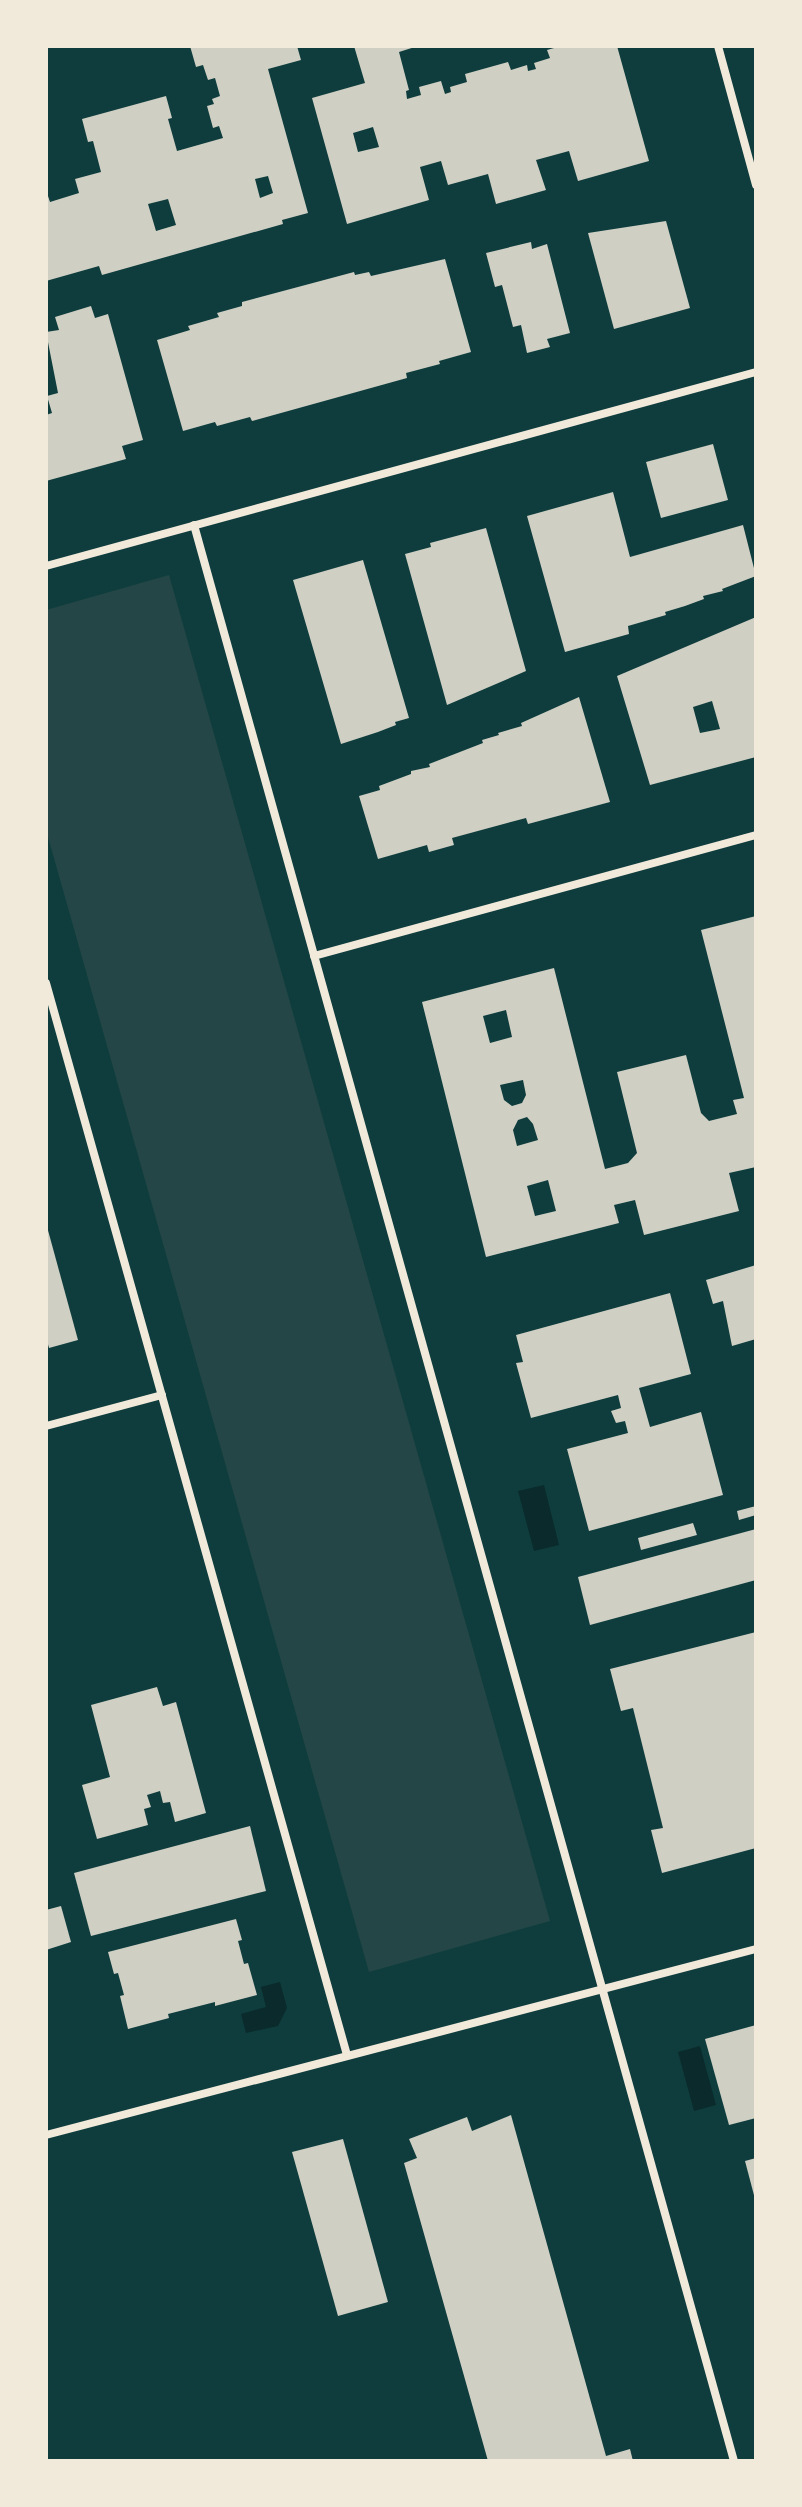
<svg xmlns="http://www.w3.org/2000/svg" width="802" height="2507" font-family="Lato,sans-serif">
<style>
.green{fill:#244646}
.water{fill:#0a2a2b}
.building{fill:#cfcfc3;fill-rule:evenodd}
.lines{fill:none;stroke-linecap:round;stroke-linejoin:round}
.minor{stroke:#f1e9da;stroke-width:8}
</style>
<rect width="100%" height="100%" fill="#0f3d3e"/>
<!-- green -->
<polygon class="green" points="169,575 550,1921 369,1972 46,830 46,610"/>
<!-- water -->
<g class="water">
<polygon points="544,1485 559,1545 534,1551 518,1491"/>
<polygon points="280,1982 287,2008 278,2026 246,2033 241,2014 266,2007 261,1987"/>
<polygon points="700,2046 716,2105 694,2111 678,2052"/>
</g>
<!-- building -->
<g class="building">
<path d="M190 46H297L301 60 268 69 308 213 282 220 283 224 102 275 99 266 46 281V190L50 202 79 193 75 179 101 172 93 141 88 142 82 119 166 96 172 118 168 119 177 151 223 138 219 126 213 128 207 106 214 104 212 99 220 96 215 78 208 80 203 65 196 67ZM268 176 273 193 260 198 255 179ZM168 199 176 225 156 231 148 204Z"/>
<path d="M354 46H418L399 52 409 90 406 91 407 99 421 95 419 87 441 81 445 94 451 92 450 87 467 82 465 74 508 62 511 70 527 65 528 71 536 69 534 63 550 58 547 50 561 46H617L649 161 578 181 569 151 536 160 546 190 496 204 488 174 448 185 441 161 420 167 429 200 347 224 312 98 365 83ZM373 127 379 147 358 152 353 133Z"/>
<polygon points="666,221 690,308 614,329 588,233"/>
<polygon points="531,242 532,249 547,244 570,333 547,339 550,347 527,353 521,325 513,327 502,285 495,287 486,253"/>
<polygon points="445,259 471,352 439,361 440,364 406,373 407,378 252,421 250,417 217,426 215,422 183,431 157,340 190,330 188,326 219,317 217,313 242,306 242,302 354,272 355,275 369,272 371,276"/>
<polygon points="91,306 95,318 108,314 143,440 122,446 126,459 46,481 46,415 52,413 47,396 58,393 46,332 59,330 55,317"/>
<polygon points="713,444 728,500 661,518 646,462"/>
<polygon points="613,492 630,557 743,525 756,576 722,589 723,591 703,596 704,599 685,606 665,612 666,615 628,626 629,634 565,652 527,516"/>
<polygon points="486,528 526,671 447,705 405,554 431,547 430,543"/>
<polygon points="363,560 409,718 395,722 396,725 378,732 341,744 293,580"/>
<path d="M756 617V757L650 785 617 676ZM712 701 720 729 700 733 693 707Z"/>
<polygon points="579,697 610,802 528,824 526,818 452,838 454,845 429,852 427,845 378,859 359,796 380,790 379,786 411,774 411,771 430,767 429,764 483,743 482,740 499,735 498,733 522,726 521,723"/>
<path d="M756 916V1167L729 1173 739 1211 644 1235 635 1200 614 1205 619 1223 486 1257 422 1002 554 968 605 1169 628 1163 637 1153 617 1072 686 1055 701 1113 709 1121 737 1114 733 1100 744 1098 701 930ZM506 1010 512 1037 490 1043 483 1016ZM523 1080 526 1095 522 1103 512 1106 504 1100 500 1085ZM527 1117 533 1124 538 1140 517 1146 513 1130 518 1120ZM548 1180 556 1211 535 1216 527 1186Z"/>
<polygon points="46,1223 78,1340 49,1348 46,1337"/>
<polygon points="756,1265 756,1339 732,1346 723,1301 713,1304 706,1280"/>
<polygon points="670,1293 691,1374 639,1388 650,1427 701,1412 723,1495 589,1531 567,1449 628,1433 625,1421 616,1423 611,1411 621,1408 618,1395 531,1418 516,1363 523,1362 516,1335"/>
<polygon points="756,1506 756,1515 739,1520 737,1511"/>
<polygon points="693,1523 697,1535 641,1550 638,1538"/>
<polygon points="756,1529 756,1580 590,1625 578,1577"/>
<polygon points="756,1632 756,1848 662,1873 651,1830 663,1828 633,1708 621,1711 610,1669"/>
<polygon points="157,1687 163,1706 176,1702 206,1813 175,1822 170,1802 163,1803 160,1791 147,1795 151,1807 144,1809 148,1825 97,1839 82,1785 110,1777 91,1705"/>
<polygon points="250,1826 266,1891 91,1936 74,1873"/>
<polygon points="61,1906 71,1942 46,1950 46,1910"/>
<polygon points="236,1919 242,1940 238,1941 244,1964 248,1963 257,1995 215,2006 215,2002 168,2014 169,2018 128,2029 120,1996 124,1995 118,1973 114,1974 108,1952"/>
<polygon points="756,2025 756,2118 729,2125 705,2039"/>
<polygon points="511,2115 606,2456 630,2449 633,2461 488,2461 404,2163 417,2158 409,2139 467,2117 472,2131"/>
<polygon points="343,2139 388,2302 338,2316 292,2152"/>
<polygon points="756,2158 756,2199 755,2199 745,2161"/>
</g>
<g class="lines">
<!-- minor -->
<g class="minor">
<polyline points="718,46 756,185"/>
<polyline points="194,525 734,2461"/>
<polyline points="46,566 756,372"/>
<polyline points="314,956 756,835"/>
<polyline points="46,983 347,2055"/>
<polyline points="46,1426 162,1395"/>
<polyline points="46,2135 756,1949"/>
</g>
</g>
<!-- border -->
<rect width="802" height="2507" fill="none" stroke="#f1e9da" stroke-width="96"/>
</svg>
